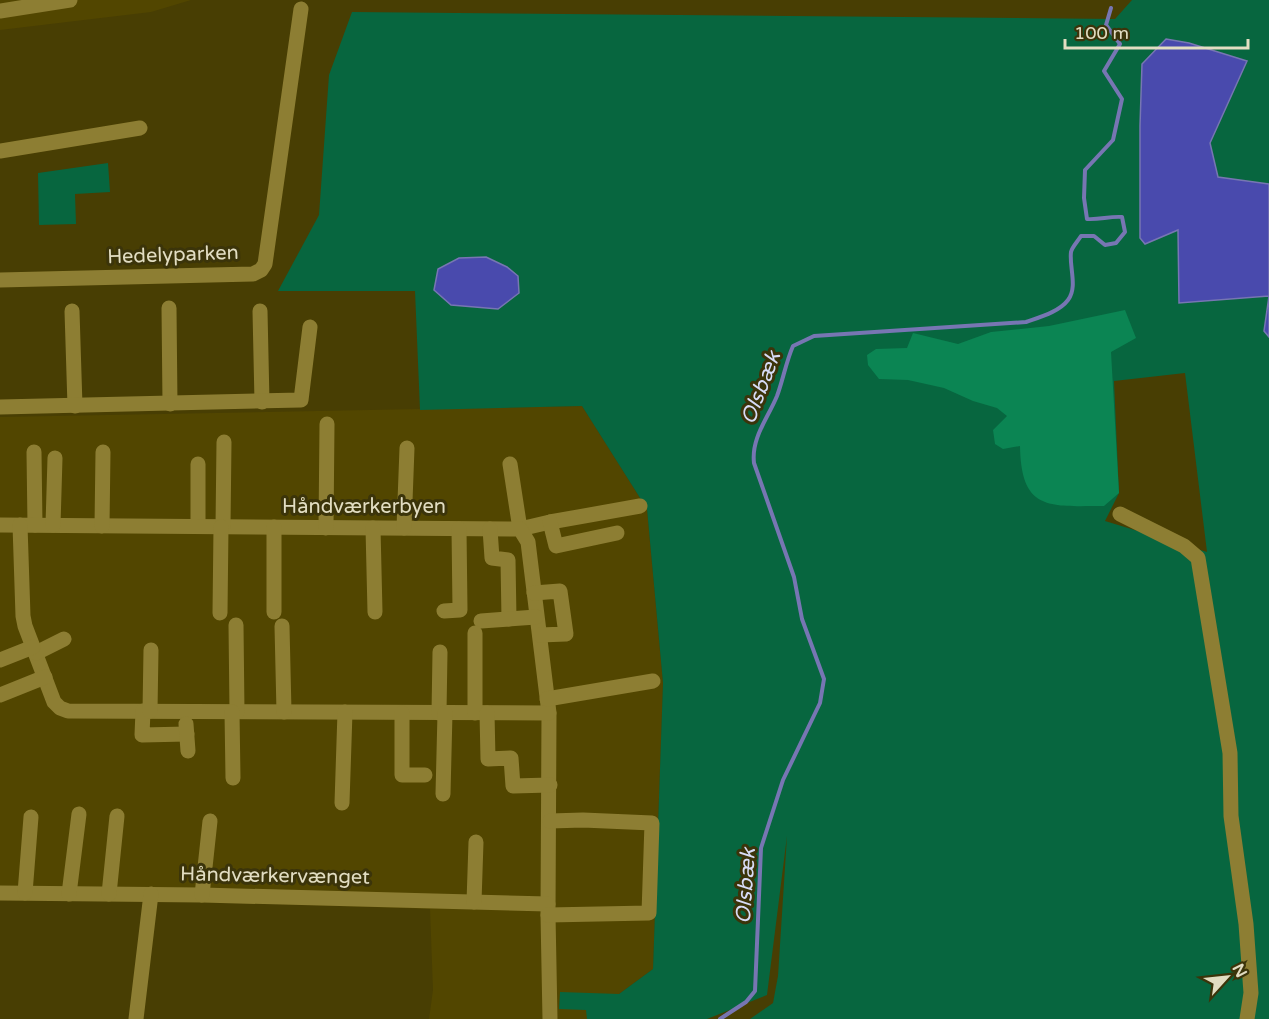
<svg xmlns="http://www.w3.org/2000/svg" width="1269" height="1019" font-family="'Varela Round',sans-serif">
<style>
.built{fill:#524600}
.green{fill:#07663f;fill-rule:evenodd}
.forest{fill:#0b8553}
.water{fill:#494aad;stroke:#7776b3;stroke-width:1.5}
.lines{fill:none;stroke-linecap:round;stroke-linejoin:round}
.stream{stroke:#7776b3;stroke-width:4}
.minor{stroke:#8d7e33;stroke-width:15}
.labels{text-anchor:middle;dominant-baseline:central;stroke-width:6;stroke-linejoin:round;paint-order:stroke}
.street-label{font-size:20px;fill:#e2ddc2;stroke:#3b340a}
.water-label{font-size:21px;font-style:italic;fill:#d7dcf6;stroke:#3b340a}
</style>
<rect width="100%" height="100%" fill="#483e03"/>
<!-- built -->
<g class="built">
<polygon points="0,0 191,0 151,12 0,30"/>
<polygon points="582,406 647,509 663,683 653,969 619,994 587,1010 587,1019 429,1019 433,990 430,909 0,895 0,417"/>
</g>
<!-- green -->
<g class="green">
<path d="M1132 0H1269V1019H750L773 1003 778 976 787 836 767 995 707 1019H587L586 1010 559 1009 560 992 619 994 653 969 663 683 647 509 582 406 420 410 415 291H278L319 215 329 75 352 12 1115 19ZM1185 373 1207 552 1105 521 1119 493 1114 381Z"/>
<polygon points="108,163 110,192 75,194 76,224 39,225 38,173"/>
</g>
<!-- forest -->
<path class="forest" d="M1125 310 1136 338 1111 352 1119 493 1104 506C1050 506 1021 512 1020 446L1003 449 995 444 993 430 1007 416 997 408 973 401 944 388 908 380 879 379 868 365 867 355 876 349 907 348 913 333 958 344 991 332 1049 326Z"/>
<!-- water -->
<g class="water">
<polygon points="1166,39 1189,43 1247,61 1210,143 1218,177 1269,184 1269,337 1264,331 1269,296 1179,303 1178,230 1145,244 1140,238 1140,126 1142,64"/>
<polygon points="486,257 507,267 518,276 519,293 498,309 451,305 434,290 438,269 459,258"/>
</g>
<g class="lines">
<!-- stream -->
<path class="stream" d="M720 1019 746 1002 755 991 761 848 783 780 820 703 824 679 802 619 794 577 754 463C751 438 768 418 777 396 783 380 786 362 793 346L814 336 1026 322C1040 317 1059 312 1068 300 1078 287 1069 267 1071 252 1072 247 1078 241 1081 236H1094L1105 245 1116 243 1125 232 1122 217C1110 216 1099 220 1087 219L1084 198 1085 170 1113 140 1122 99 1104 71 1120 44 1106 25 1111 8"/>
<!-- minor -->
<g class="minor">
<polyline points="0,11 70,0"/>
<polyline points="0,151 140,128"/>
<polyline points="0,280 253,274 261,270 265,264 301,9"/>
<polyline points="169,308 170,404"/>
<polyline points="72,311 75,406"/>
<polyline points="260,311 262,402"/>
<polyline points="0,407 301,400 310,327"/>
<polyline points="34,452 35,525"/>
<polyline points="198,464 198,526"/>
<polyline points="510,464 520,529 550,522 640,506"/>
<polyline points="1120,514 1184,546 1198,558 1230,753 1231,816 1246,924 1251,993 1247,1019"/>
<polyline points="550,522 556,546 617,533"/>
<polyline points="0,525 520,529 528,542 549,713 548,915 550,1019"/>
<polyline points="20,525 23,616 25,626 54,702 60,708 68,711 549,713"/>
<polyline points="53,525 55,458"/>
<polyline points="102,526 103,452"/>
<polyline points="223,527 224,442"/>
<polyline points="274,527 274,612"/>
<polyline points="326,528 327,424"/>
<polyline points="373,528 375,612"/>
<polyline points="404,528 407,448"/>
<polyline points="490,529 492,558 508,560 509,619"/>
<polyline points="534,593 560,591 566,634 540,635"/>
<polyline points="444,611 460,610 459,529"/>
<polyline points="220,613 221,527"/>
<polyline points="481,621 536,617"/>
<polyline points="236,625 237,712"/>
<polyline points="282,626 284,712"/>
<polyline points="475,633 475,713"/>
<polyline points="36,653 64,639"/>
<polyline points="0,660 33,647"/>
<polyline points="0,695 45,677"/>
<polyline points="547,699 653,681"/>
<polyline points="143,711 142,735 187,734"/>
<polyline points="150,711 151,650"/>
<polyline points="232,712 233,778"/>
<polyline points="402,713 402,775 425,775"/>
<polyline points="439,713 440,652"/>
<polyline points="487,713 488,759 511,758 513,786 550,785"/>
<polyline points="186,724 188,751"/>
<polyline points="443,794 445,713"/>
<polyline points="342,803 345,712"/>
<polyline points="0,893 202,895 548,904"/>
<polyline points="25,893 31,817"/>
<polyline points="69,894 79,814"/>
<polyline points="109,894 117,816"/>
<polyline points="202,895 210,821"/>
<polyline points="474,902 476,842"/>
<polyline points="548,915 649,913 652,823 583,820 550,821"/>
<polyline points="136,1019 151,894"/>
</g>
</g>
<g class="labels">
<!-- street labels -->
<g class="street-label">
<text transform="translate(173 255) rotate(-2)">Hedelyparken</text>
<text x="364" y="507">Håndværkerbyen</text>
<text transform="translate(275 876) rotate(1)">Håndværkervænget</text>
</g>
<!-- water labels -->
<g class="water-label">
<text transform="translate(761 388) rotate(-69)">Olsbæk</text>
<text transform="translate(746 886) rotate(-86)">Olsbæk</text>
</g>
</g>
<!-- north arrow -->
<g transform="translate(1227 977) rotate(63)" stroke="#3b340a" stroke-width="4.5" paint-order="stroke">
<path d="M0-4.5L10 22L0 15L-10 22Z" fill="#e2ddc2"/>
<text y="-9" font-size="16" font-weight="bold" text-anchor="middle" fill="#e2ddc2">N</text>
</g>
<!-- scale -->
<path d="M1065 39v9h183v-9" fill="none" stroke="#e2ddc2" stroke-width="3"/>
<text x="1074" y="39" font-size="18" fill="#e2ddc2" stroke="#3b340a" stroke-width="4.5" paint-order="stroke">100 m</text>
</svg>
